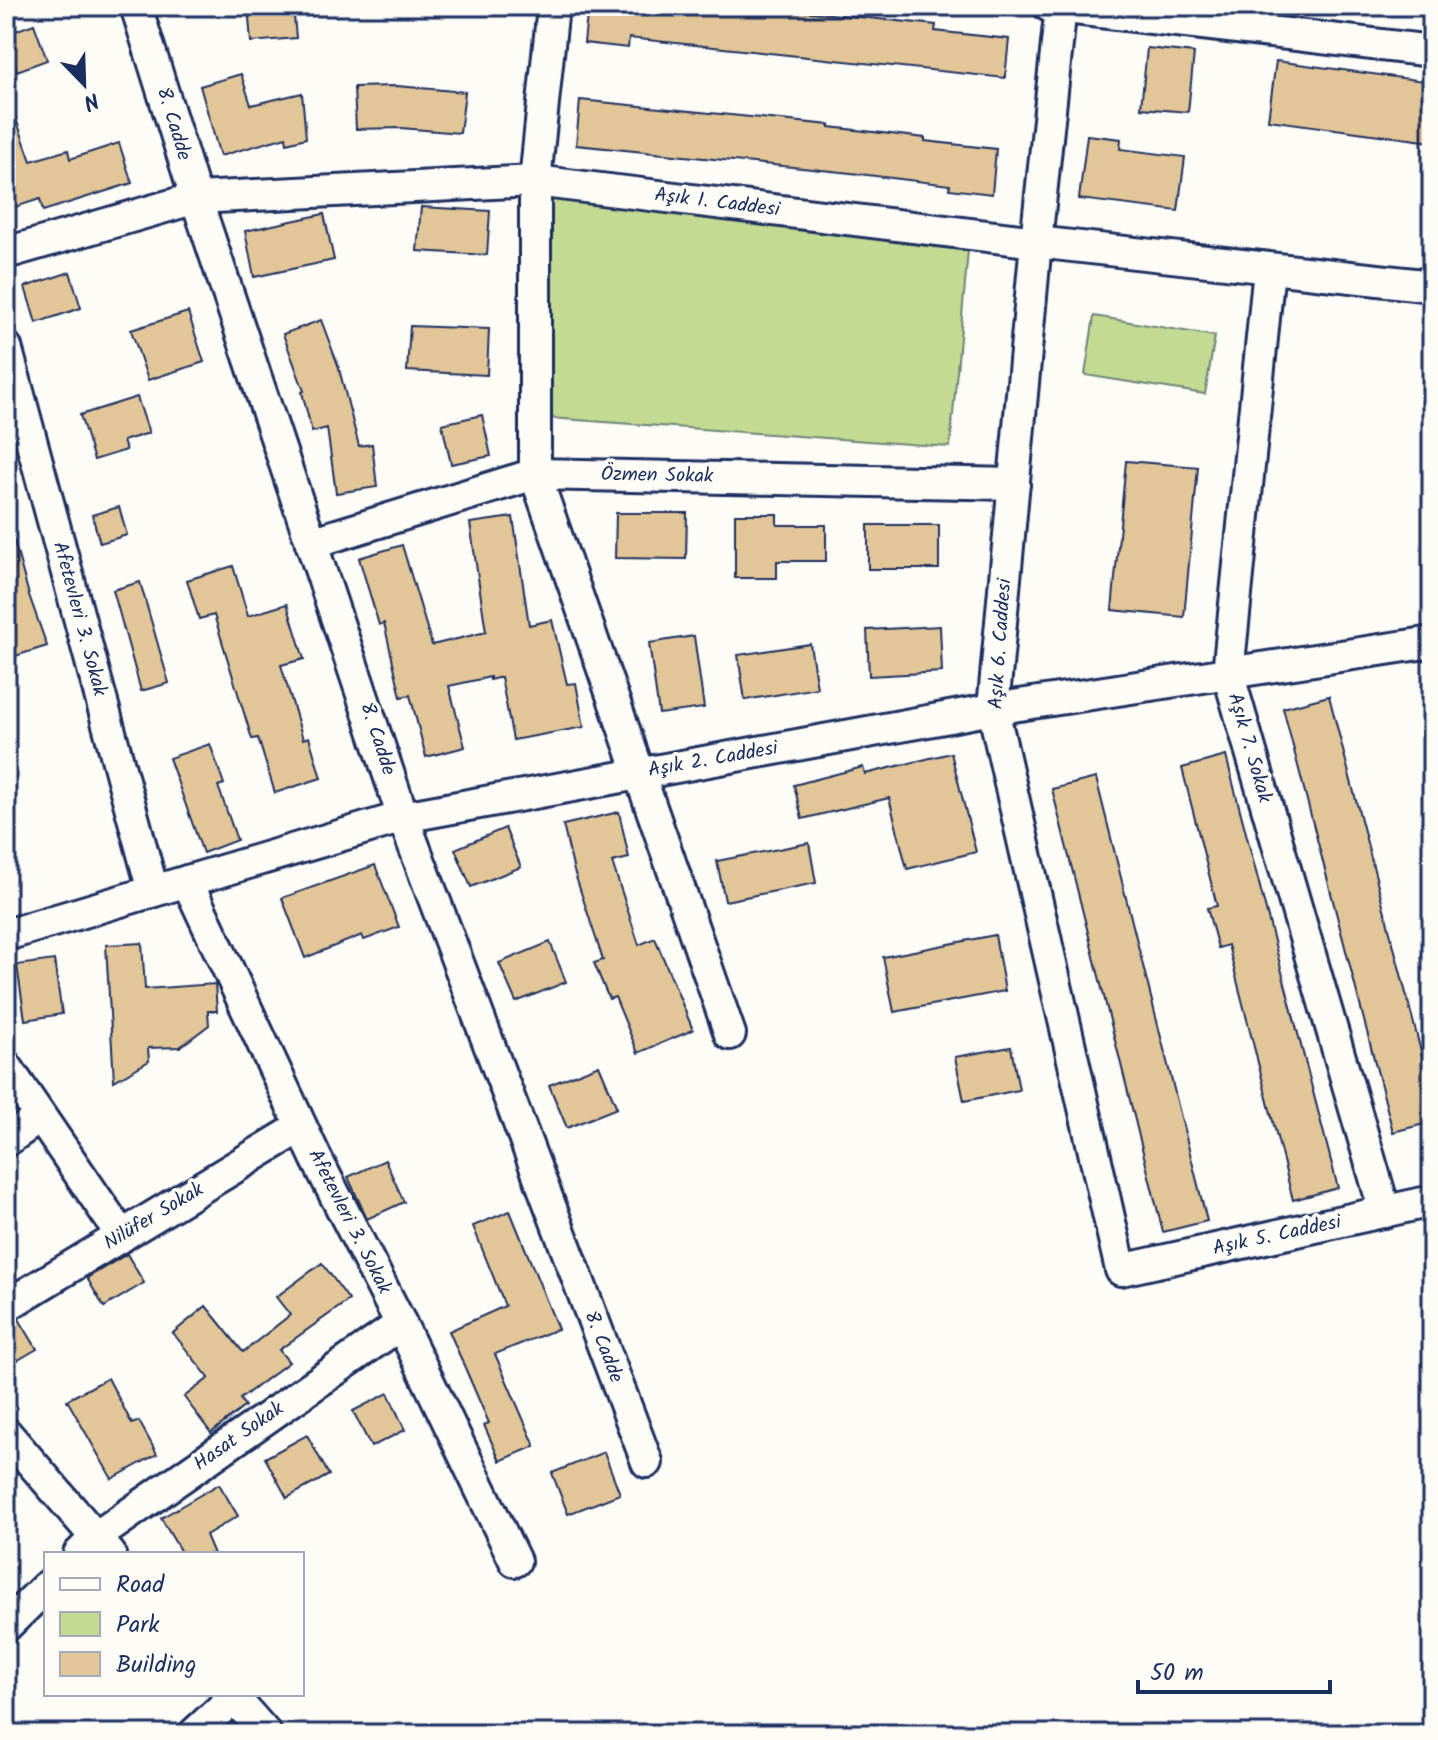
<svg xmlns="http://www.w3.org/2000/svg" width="1438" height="1740" font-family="Kalam,sans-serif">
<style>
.green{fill:#c2da91;stroke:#6e8478;stroke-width:2}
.building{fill:#e3c697;stroke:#1b2f5e;stroke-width:2}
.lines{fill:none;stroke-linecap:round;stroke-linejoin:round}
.minor-casing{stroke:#1b2f5e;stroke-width:36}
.minor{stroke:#fdfcf7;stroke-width:30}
.labels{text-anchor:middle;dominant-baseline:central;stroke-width:7;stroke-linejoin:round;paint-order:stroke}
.street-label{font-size:20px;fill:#1b2f5e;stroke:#fdfcf7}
</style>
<rect width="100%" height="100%" fill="#fdfcf7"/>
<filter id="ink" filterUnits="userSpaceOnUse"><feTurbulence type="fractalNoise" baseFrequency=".0125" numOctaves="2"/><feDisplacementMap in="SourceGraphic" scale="16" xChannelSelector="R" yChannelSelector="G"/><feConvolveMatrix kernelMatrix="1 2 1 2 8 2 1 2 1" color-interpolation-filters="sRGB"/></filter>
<g filter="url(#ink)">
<!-- green -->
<g class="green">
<polygon points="522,192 968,251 950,447 536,417"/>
<polygon points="1094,316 1215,336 1205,394 1085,375"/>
</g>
<!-- building -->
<g class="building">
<polygon points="248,6 293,6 296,38 251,42"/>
<polygon points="588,6 753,6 936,25 935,31 1009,39 1005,78 629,38 628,48 584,43"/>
<polygon points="34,24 47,60 17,71 6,34"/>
<polygon points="1147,48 1194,53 1188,112 1141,108"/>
<polygon points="1276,61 1432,82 1432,142 1268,120"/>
<polygon points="241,74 251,105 302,93 306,138 287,143 286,137 220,156 200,86"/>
<polygon points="397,86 465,92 460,133 401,128 356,129 354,87"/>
<polygon points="9,99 31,161 68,150 70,159 119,143 132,183 43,211 40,199 6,210 6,100"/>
<polygon points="580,100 830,125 830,127 925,138 925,141 996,149 992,194 949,189 950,185 851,173 576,145"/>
<polygon points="1087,135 1121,139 1120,149 1185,157 1178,211 1079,199"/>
<polygon points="421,207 490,211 487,255 417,251"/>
<polygon points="324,214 334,260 254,277 245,231"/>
<polygon points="70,272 81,308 36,323 25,287"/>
<polygon points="188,312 204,362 148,380 131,330"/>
<polygon points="321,320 338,365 359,446 372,444 377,487 336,493 327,428 312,432 302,392 304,391 283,334"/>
<polygon points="410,326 489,329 487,375 407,371"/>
<polygon points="137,397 149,433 123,441 126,450 94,460 80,415"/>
<polygon points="482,415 491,456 451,464 442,424"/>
<polygon points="1126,461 1198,467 1184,617 1112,610"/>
<polygon points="119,507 127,535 100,543 92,515"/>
<polygon points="616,513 687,513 686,559 615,558"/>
<polygon points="735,514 777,514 777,525 826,525 826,561 777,561 777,578 735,578"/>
<polygon points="513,517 529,625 552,620 567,684 576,683 584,727 513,740 501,677 490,680 490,677 449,686 465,747 426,757 410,695 401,697 384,623 379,625 359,558 402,545 432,645 486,632 470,523"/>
<rect x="868" y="525" width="71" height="44"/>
<polygon points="12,534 29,595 47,646 6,659 6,535"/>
<polygon points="233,566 248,616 287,604 304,659 281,665 303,739 309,737 321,778 275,793 258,738 252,739 214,615 199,619 187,580"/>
<polygon points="140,582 169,683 141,691 113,590"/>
<polygon points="940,626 942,672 869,676 867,630"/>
<polygon points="694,636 704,708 659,714 649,643"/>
<polygon points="810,644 817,688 745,700 738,655"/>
<polygon points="1329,696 1432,1094 1432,1122 1393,1132 1283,708"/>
<polygon points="210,744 224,784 218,786 237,840 203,853 169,758"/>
<polygon points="951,753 976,852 907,869 889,798 802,819 794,785 863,767 865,774"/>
<polygon points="1226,756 1338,1188 1293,1200 1228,945 1218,948 1207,908 1217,906 1182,768"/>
<polygon points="1096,778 1207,1221 1163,1232 1052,789"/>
<polygon points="619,812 629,858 612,862 639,945 655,938 693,1030 638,1053 615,997 609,999 594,963 603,960 574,871 563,825"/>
<polygon points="505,828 521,867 471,887 455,849"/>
<polygon points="809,843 816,883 725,901 717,861"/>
<polygon points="375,865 399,927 364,940 362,935 305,958 282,898"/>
<polygon points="995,935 1005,991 894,1012 883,957"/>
<polygon points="550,942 566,982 516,1002 499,963"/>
<polygon points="142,943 145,989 215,984 217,1011 208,1011 209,1025 180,1047 148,1048 149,1061 114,1081 106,945"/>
<polygon points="54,960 62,1014 25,1020 17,965"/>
<polygon points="1011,1047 1019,1090 964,1101 955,1057"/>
<polygon points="599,1065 617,1108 567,1128 549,1085"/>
<polygon points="385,1160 404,1202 367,1219 348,1177"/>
<polygon points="510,1211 558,1329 495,1354 535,1446 500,1461 484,1425 489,1423 449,1331 505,1306 473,1226"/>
<polygon points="127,1254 144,1283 104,1307 87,1278"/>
<polygon points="322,1263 349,1300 279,1350 289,1362 240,1399 245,1406 211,1433 184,1397 209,1378 173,1333 206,1306 243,1352 290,1315 276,1297"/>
<polygon points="19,1319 37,1349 6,1367 6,1326"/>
<polygon points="108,1378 132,1424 139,1421 157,1454 112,1479 67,1400"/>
<polygon points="388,1393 405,1430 371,1447 353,1411"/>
<polygon points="307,1435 329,1475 287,1498 265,1458"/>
<polygon points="604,1452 620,1494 568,1514 552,1473"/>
<polygon points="219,1484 238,1516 206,1535 214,1554 182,1554 161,1518"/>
</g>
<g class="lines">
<!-- minor casing -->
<g class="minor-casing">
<g id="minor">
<polyline points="136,6 196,198 403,817 647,1462"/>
<polyline points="553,6 535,181 535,474 730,1034"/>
<polyline points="1049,6 1432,51"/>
<polyline points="1061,6 1036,242 993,709 1121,1270 1432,1201"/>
<polyline points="6,253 196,198 535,181 1036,242 1432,286"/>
<polyline points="1269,269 1228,673 1385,1212"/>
<polyline points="6,347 153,891"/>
<polyline points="311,543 535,474 1014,484"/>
<polyline points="187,881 316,1158 401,1324 515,1561"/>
<polyline points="6,935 403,817 993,709 1432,642"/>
<polyline points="6,1066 122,1236"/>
<polyline points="6,1141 40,1117"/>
<polyline points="6,1306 301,1127"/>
<polyline points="6,1433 110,1554"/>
<polyline points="79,1554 96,1537 401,1324"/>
<polyline points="6,1626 46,1587"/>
<polyline points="231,1694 266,1734"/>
<polyline points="194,1734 234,1697"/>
</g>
</g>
<!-- minor -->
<use href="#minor" class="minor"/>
</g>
</g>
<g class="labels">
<!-- street labels -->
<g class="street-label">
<text transform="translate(173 124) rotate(73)">8. Cadde</text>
<text transform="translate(717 203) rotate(7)">Aşık 1. Caddesi</text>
<text transform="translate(657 476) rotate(1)">Özmen Sokak</text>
<text transform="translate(79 619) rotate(75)">Afetevleri 3. Sokak</text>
<text transform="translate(1001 644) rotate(-86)">Aşık 6. Caddesi</text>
<text transform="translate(377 739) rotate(72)">8. Cadde</text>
<text transform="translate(1249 748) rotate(74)">Aşık 7. Sokak</text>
<text transform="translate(713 760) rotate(-10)">Aşık 2. Caddesi</text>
<text transform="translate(154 1217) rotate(-31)">Nilüfer Sokak</text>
<text transform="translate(349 1222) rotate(63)">Afetevleri 3. Sokak</text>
<text transform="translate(1277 1236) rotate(-12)">Aşık 5. Caddesi</text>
<text transform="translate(603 1347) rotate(69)">8. Cadde</text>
<text transform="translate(239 1437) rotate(-35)">Hasat Sokak</text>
</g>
</g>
<!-- margin -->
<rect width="1438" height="1740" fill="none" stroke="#fdfcf7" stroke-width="32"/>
<rect x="16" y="16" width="1406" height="1708" fill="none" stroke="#1b2f5e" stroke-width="3" filter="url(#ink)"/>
<!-- legend -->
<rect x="44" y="1552" width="260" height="144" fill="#fdfcf7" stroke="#a3aaba" stroke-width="2"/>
<rect x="60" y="1578" width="40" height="12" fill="#fdfcf7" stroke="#a3aaba" stroke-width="2"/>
<text x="116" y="1592" font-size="24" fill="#1b2f5e">Road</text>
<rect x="60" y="1612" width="40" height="24" fill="#c2da91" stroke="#a3aaba" stroke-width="2"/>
<text x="116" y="1632" font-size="24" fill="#1b2f5e">Park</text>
<rect x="60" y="1652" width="40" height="24" fill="#e3c697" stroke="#a3aaba" stroke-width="2"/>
<text x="116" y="1672" font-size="24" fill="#1b2f5e">Building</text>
<!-- north arrow -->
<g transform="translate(84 84) rotate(157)" stroke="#fdfcf7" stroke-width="6" paint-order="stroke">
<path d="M0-6L14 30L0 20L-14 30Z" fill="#1b2f5e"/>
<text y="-12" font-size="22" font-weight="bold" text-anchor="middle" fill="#1b2f5e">N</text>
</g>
<!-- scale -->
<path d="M1138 1680v12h192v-12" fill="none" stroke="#1b2f5e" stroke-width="4"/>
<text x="1150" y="1680" font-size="24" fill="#1b2f5e" stroke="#fdfcf7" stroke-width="6" paint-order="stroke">50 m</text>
</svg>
